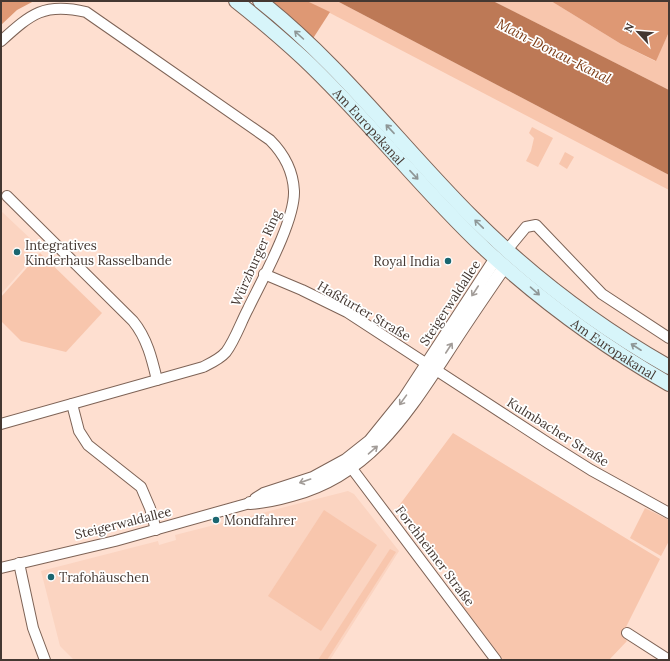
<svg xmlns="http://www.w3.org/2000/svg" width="670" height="661" font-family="Lora,serif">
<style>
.built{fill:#fbd4c1}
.green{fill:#f8c6ad}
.forest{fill:#de9874}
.water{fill:#bd7956}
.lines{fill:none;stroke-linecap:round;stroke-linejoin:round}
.minor-casing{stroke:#7e6356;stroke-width:12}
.tertiary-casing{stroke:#7e6356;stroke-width:14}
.secondary-casing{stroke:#7e6356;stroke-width:16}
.minor{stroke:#fff;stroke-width:10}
.tertiary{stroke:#fff;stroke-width:12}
.secondary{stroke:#d7f5fa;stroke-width:14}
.oneway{stroke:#8e9696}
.oneway2{stroke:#a29c98}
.poi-dot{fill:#1a6670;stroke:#fff;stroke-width:1.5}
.labels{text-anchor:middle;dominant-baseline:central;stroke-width:3.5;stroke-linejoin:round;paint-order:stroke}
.street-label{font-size:13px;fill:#443832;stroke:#fff}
.poi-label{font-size:13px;fill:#443832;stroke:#fff;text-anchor:start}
.water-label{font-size:14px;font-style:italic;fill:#7b3b14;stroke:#fff}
</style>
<rect width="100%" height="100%" fill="#fedfd0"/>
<!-- built -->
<g class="built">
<polygon points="1,211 35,243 30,261 1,294"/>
<polygon points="348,491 354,494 399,551 330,660 74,660 60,646 41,571 158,541 159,545 176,540 175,535"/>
</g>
<!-- green -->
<g class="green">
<polygon points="307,1 337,1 669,175 669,190"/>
<polygon points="493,1 551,1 621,44 655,61 669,32 669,90"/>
<polygon points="532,127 553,138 538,167 526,161 531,151 534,138 529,133"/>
<polygon points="565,152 574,157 567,169 559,164"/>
<polygon points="40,253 102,313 66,352 21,341 1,321 1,297"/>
<polygon points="453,433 660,559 622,635 627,641 609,660 503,660 461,604 470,594 398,507"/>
<polygon points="645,508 669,520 669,541 661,556 630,538"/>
<polygon points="324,510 377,545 321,631 268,596"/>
<polygon points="390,549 396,552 327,660 318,660"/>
</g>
<!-- forest -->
<g class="forest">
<polygon points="1,1 34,1 17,10 1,25"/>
<polygon points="268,1 307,1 330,12 312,40"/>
<polygon points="551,1 669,1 669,32 656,61 621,44"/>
</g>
<!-- water -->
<polygon class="water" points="337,1 493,1 669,90 669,175"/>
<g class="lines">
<!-- minor casing -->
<g class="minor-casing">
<g id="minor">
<path d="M1 41C31 14 44 2 86 12L270 140C284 154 293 170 294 191 295 221 262 280 248 309 241 322 235 340 226 352 220 359 211 363 203 367L1 424"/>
<path d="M7 196 133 321C147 338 152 359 157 380"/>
<polyline points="507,250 526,227 536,225 602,294 669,338"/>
<polyline points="264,274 302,290 347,312 548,443 591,470 669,513"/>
<polyline points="72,404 79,431 88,445 141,487 150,508 156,530"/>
<polyline points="347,462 496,660"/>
<polyline points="19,563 33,628 45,660"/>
<polyline points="1,568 115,541 250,503"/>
<polyline points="627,633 669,660"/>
</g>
</g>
<!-- tertiary casing -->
<g class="tertiary-casing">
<g id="tertiary">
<polyline points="256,499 264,494 313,478 346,460 370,441 404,399 496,258"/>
<path d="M250 503C265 502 278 499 292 495 368 475 405 416 446 354 465 324 485 295 505 266"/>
</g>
</g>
<!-- secondary casing -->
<g class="secondary-casing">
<g id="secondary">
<path id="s1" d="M236 1C259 19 281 38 303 58 367 118 420 188 484 248 540 300 603 346 669 384"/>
<path d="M260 1C340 64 401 146 472 217 530 275 597 326 669 367"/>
</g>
</g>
<!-- minor -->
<use href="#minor" class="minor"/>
<!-- tertiary -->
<use href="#tertiary" class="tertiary"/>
<!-- secondary -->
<use href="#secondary" class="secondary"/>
</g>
<!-- one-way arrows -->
<defs><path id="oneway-shaft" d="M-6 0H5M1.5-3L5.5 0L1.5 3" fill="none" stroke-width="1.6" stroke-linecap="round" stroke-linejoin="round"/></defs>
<g class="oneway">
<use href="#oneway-shaft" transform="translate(299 35) rotate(-138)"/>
<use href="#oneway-shaft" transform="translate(390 129) rotate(-133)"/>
<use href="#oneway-shaft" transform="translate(414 175) rotate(47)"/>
<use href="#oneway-shaft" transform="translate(479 224) rotate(-136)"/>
<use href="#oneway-shaft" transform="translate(535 291) rotate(41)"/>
<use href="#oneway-shaft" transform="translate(636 347) rotate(-147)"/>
</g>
<g class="oneway2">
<use href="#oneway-shaft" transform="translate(475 291) rotate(123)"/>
<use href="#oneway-shaft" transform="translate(449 348) rotate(-57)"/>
<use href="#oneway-shaft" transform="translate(403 400) rotate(126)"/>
<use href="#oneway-shaft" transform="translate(373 450) rotate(-41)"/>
<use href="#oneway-shaft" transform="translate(305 481) rotate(161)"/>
</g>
<!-- markers -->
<g class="poi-dot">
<circle cx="17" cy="252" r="4"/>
<circle cx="448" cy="261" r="4"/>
<circle cx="216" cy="520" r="4"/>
<circle cx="51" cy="577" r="4"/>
</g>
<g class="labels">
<!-- street labels -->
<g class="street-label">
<text stroke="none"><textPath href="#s1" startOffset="183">Am Europakanal</textPath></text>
<text transform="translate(256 258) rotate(-66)">Würzburger Ring</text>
<text transform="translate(450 303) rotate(-57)">Steigerwaldallee</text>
<text transform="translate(364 311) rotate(30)">Haßfurter Straße</text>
<text stroke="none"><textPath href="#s1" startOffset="515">Am Europakanal</textPath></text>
<text transform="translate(558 432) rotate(32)">Kulmbacher Straße</text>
<text transform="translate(123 523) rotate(-14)">Steigerwaldallee</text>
<text transform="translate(435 556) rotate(53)">Forchheimer Straße</text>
</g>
<!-- poi labels -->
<g class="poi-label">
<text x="25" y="245">Integratives<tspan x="25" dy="15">Kinderhaus Rasselbande</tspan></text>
<text x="440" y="261" text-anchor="end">Royal India</text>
<text x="224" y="520">Mondfahrer</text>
<text x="59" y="577">Trafohäuschen</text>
</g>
<!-- water labels -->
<g class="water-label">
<text transform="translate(554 51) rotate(27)">Main-Donau-Kanal</text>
</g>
</g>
<!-- border -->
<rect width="670" height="661" fill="none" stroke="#443832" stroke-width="4"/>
<!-- north arrow -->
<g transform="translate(638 32) rotate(296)" stroke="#ffffff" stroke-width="3" paint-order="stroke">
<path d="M0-3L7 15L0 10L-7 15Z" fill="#443832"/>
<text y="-6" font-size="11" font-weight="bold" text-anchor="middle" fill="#443832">N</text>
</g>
</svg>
